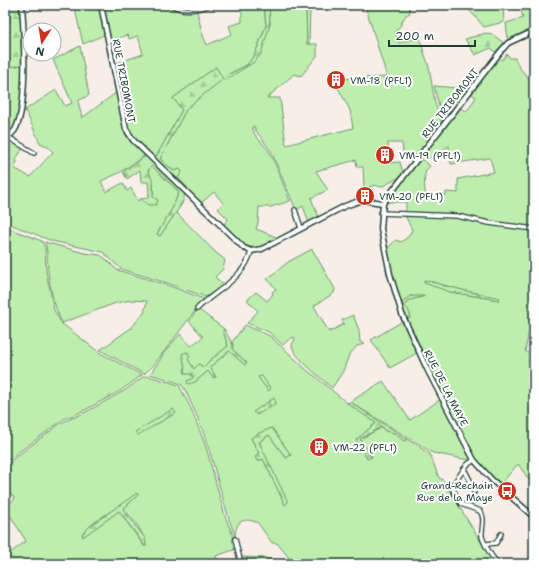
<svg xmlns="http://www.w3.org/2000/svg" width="539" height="569" font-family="'Shantell Sans',sans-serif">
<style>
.grass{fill:#bdeeae;stroke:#6e9671;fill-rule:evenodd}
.forest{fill:url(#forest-firs);stroke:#6e9671}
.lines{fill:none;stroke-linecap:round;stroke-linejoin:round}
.minor-casing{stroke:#1f3d34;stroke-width:6}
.tertiary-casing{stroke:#1f3d34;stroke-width:7}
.minor{stroke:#fff;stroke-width:3.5}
.tertiary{stroke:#fff;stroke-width:4}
.labels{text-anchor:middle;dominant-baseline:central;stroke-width:4;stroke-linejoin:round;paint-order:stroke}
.poi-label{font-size:10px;fill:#1f3d34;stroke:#fff;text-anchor:start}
.street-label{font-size:10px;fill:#1f3d34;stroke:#fff}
</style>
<defs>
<pattern id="forest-firs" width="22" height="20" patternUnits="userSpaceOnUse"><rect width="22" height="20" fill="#bdeeae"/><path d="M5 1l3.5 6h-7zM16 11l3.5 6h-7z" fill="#a2cd96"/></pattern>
</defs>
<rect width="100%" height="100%" fill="#f8eee8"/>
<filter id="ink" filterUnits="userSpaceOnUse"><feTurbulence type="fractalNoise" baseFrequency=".025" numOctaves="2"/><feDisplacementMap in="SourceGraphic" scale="8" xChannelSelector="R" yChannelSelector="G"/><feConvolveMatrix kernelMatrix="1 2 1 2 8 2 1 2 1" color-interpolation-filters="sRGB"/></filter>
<g filter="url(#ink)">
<!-- grass -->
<g class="grass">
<polygon points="5,5 10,5 10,24 6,17"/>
<polygon points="74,5 100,5 106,34 83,44"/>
<polygon points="103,5 170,5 175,8 197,11 202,33 207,45 232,34 229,26 242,22 242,5 264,5 266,26 254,56 247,65 229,74 254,62 270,24 269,5 306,5 307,44 317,44 317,56 301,76 294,74 267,98 280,98 286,145 353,128 350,110 333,79 387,77 365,5 409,5 410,13 406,15 401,23 401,25 395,32 399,43 419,37 429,67 435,103 442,124 416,157 403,152 402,143 388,143 388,163 400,162 403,173 400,177 381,187 375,185 364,189 363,167 357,167 356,160 316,171 328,190 311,198 319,218 309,223 303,206 296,210 271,151 256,131 254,126 252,127 255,135 268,150 273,159 290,201 271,207 259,207 258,223 256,229 276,237 276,239 257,248 246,246 223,226 228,219 218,209 223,203 214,192 200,204 186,190 187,187 178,178 182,171 180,169 174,171 160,159 187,108 222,79 216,67 173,98 182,110 156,157 151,156 133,138 126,126 114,64 143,54 138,36 129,39 128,35 109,41"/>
<polygon points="465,5 503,5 504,22 484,27"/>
<polygon points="520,5 534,5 534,30 508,42 506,23 523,18"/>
<path d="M80 46 89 95 78 101 82 118 117 92C122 122 121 131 144 153V156L119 173 101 181 106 192 123 183 127 191 131 188 138 201 140 199 149 205C156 191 154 184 148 170L152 166 179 192 173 207 157 234 160 236 176 212 214 251 225 260 223 269 215 277 224 285 206 297 170 284 121 269 103 252 52 241 5 222V140L7 139 23 148 16 159 17 162 14 168 30 177 53 152 47 146 40 143 25 110 56 90 65 106 72 103 53 60Z"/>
<path d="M507 54 510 58H515L519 67 532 82H534V228L474 219 406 213V202H387L419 159 425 161 430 166C422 172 425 183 425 193L430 198 446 195V192L458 193V179L494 172 490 158 451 164 449 146 428 159 422 156 459 107 466 111 470 107 476 97 470 93 497 57 502 60Z"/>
<path d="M22 65C22 82 22 117 12 131 10 133 7 135 5 137V68Z"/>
<polygon points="434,86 469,89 443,122"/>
<path d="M405 215 454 217 534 230V332L529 331 525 351 532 356 528 360 534 367V487L518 464 500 485 475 458 405 320 411 317 403 306 410 300 422 297 410 296 400 305 386 249 396 240 401 242 408 237 412 230ZM424 280 466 291 483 294 499 300 450 292Z"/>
<polygon points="5,226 13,230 42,241 45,248 46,271 54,310 61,323 100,353 142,375 120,391 85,410 64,419 5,462"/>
<path d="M45 242 84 253 100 255 106 259 117 270 170 286 204 299 153 366 144 374 100 350 131 328 144 313 147 301 131 300 116 303 62 323C54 306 50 288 48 270 47 261 48 251 45 242Z"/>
<path d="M312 249 335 289 334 293 314 306 329 332 344 324 342 320 353 315 359 330 360 342 365 344 357 346 349 355 343 371 332 388C325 381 291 355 292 345 292 345 294 340 295 339L294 337 288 340 283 345 269 332 247 323 258 311 247 300 256 292 267 301 273 294 272 292 276 289 267 279 288 262Z"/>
<path d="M198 309 224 329 223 331 228 346 209 361 204 367 194 369 187 359 188 352 183 354 195 382 208 371 216 377 210 367 229 351 245 365 247 363 232 349 233 345 232 342 245 325 270 336 293 357 309 372 316 377 347 403 376 423 356 440 372 457 360 439 383 427 385 431 394 433 404 441 407 439 430 454 439 478 443 480C460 509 478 536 494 564H294L277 543H272L258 523C244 517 236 520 235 536 218 491 212 444 190 401 188 396 185 389 182 385 178 382 156 376 150 374L160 360 163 354 180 334 191 346 203 337 189 321ZM272 428 291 455 286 458 269 435 259 441 285 504 263 459 258 461 259 453 251 438Z"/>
<polygon points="403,321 417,353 390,368 371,340"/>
<path d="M148 376 179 385 192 411 206 447 225 516 233 536 236 549 216 556 219 564H5V557L26 541 5 507V506L15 499 7 489 5 490V465L61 423 86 412 124 391 143 377ZM138 495 123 509C133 518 144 532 146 546H144L119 511 83 536 82 534C98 517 118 507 138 495Z"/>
<polygon points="383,381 410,420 441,399 471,459 469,460 433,453 350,402"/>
</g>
<!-- forest -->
<g class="forest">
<polygon points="5,5 6,17 10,23 10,5 20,5 22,65 5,68"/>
<polygon points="264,5 269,5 270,24 261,54 254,62 224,81 229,74 247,65 254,56 266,26"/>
<polygon points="306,5 320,5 310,8 309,44 307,44"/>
<polygon points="486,33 492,34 504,43 495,52 491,48 475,55 465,39"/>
<polygon points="216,67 223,79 187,108 160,159 174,171 180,169 182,171 178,178 187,187 182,204 160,236 157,234 173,207 179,192 152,166 148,170 153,182 153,197 158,200 156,205 149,205 140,199 148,198 149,193 148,182 141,182 140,170 127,179 123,172 147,155 156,157 182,110 173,98"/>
<polygon points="424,280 466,291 500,298 499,300 450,292 424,283"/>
<polygon points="410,296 425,296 410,300 403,306 408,309 411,317 405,320 400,305"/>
<polygon points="224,329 233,345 232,349 247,363 245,365 229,351 210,367 216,377 213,378 208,371 195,382 188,384 187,381 193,378 191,374 185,374 184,371 185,368 182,354 187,352 190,356 188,359 194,369 199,364 204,367 209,361 228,346 223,331"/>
<polygon points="262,376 271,389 268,391 258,377"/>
<polygon points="274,398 276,403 257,415 253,412"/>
<polygon points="350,402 407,439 404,441 394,433 385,431 383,427 381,427 360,439 372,457 367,459 356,440 376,423 347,403"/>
<polygon points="173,409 176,413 138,435 135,432"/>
<polygon points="272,428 291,455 286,458 269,435 259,442 288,502 285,505 263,459 257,461 255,456 259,453 251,438 259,433"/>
<polygon points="137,493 138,495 123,509 145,538 146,546 145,546 119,511 83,537 82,534 91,525"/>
<polygon points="242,557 265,558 283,564 244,564"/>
</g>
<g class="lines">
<!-- minor casing -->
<g class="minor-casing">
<g id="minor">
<path d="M172 5C184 13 198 9 211 5"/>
<polyline points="8,137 34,153"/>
<polyline points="295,210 301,228"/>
<polyline points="381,213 457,216 489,223 534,229"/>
<path d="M197 309C215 291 246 277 251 251"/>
<path d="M474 460 467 465 454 483 453 490 461 504 480 511C486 518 481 528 482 536 483 542 492 558 496 561"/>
<polyline points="464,469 474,488 474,492"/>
<polyline points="235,539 241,564"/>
<polyline points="486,544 496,543 501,534"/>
</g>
</g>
<!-- tertiary casing -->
<g class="tertiary-casing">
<g id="tertiary">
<polyline points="101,5 126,129 133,140 244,248 251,251 262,249 345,206 362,200 383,203"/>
<polyline points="534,31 508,43 501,51 383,203 381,229 390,274 402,314 427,369 474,460 492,480 534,517"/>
<path d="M5 139C9 136 14 133 16 128 28 103 24 34 22 5"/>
</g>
</g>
<!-- minor -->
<use href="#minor" class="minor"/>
<!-- tertiary -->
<use href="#tertiary" class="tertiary"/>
</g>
</g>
<!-- icons -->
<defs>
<g id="building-disc" transform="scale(1)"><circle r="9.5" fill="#c8321e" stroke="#fff"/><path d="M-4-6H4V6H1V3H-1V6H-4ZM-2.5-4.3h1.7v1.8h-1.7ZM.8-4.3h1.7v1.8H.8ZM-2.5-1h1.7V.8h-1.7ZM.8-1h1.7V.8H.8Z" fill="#fff"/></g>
<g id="bus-disc" transform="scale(1)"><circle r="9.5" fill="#c8321e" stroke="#fff"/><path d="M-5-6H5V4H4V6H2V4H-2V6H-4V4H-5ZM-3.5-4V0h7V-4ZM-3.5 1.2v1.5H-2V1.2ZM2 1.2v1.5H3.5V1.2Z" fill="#fff"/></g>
</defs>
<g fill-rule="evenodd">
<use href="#building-disc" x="336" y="80"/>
<use href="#building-disc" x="385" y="155"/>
<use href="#building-disc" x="365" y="196"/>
<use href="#building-disc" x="319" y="447"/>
<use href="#bus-disc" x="507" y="491"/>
</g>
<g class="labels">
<!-- poi labels -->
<g class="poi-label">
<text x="350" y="80">VM-18 (PFL1)</text>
<text x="399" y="155">VM-19 (PFL1)</text>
<text x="379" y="196">VM-20 (PFL1)</text>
<text x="333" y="447">VM-22 (PFL1)</text>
<text x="493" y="485" text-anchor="end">Grand-Rechain<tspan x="493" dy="12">Rue de la Maye</tspan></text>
</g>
<!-- street labels -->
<g class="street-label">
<text transform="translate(124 81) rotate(79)">RUE TRIBOMONT</text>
<text transform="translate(450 103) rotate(-52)">RUE TRIBOMONT</text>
<text transform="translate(446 388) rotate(63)">RUE DE LA MAYE</text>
</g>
</g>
<!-- margin -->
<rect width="539" height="569" fill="none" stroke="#fff" stroke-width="20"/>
<rect x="10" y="10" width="519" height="549" fill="none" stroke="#1f3d34" stroke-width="1.5" filter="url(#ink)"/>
<!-- north arrow -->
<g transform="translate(42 42) rotate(192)"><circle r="19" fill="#ffffff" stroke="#a5b1ae"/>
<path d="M0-3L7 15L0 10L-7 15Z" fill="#c8321e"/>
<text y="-6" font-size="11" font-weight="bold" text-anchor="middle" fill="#1f3d34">N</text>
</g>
<!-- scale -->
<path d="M389 40v6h86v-6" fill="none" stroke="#1f3d34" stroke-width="2"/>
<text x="395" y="40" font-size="12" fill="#1f3d34" stroke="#ffffff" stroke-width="3" paint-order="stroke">200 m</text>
</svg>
